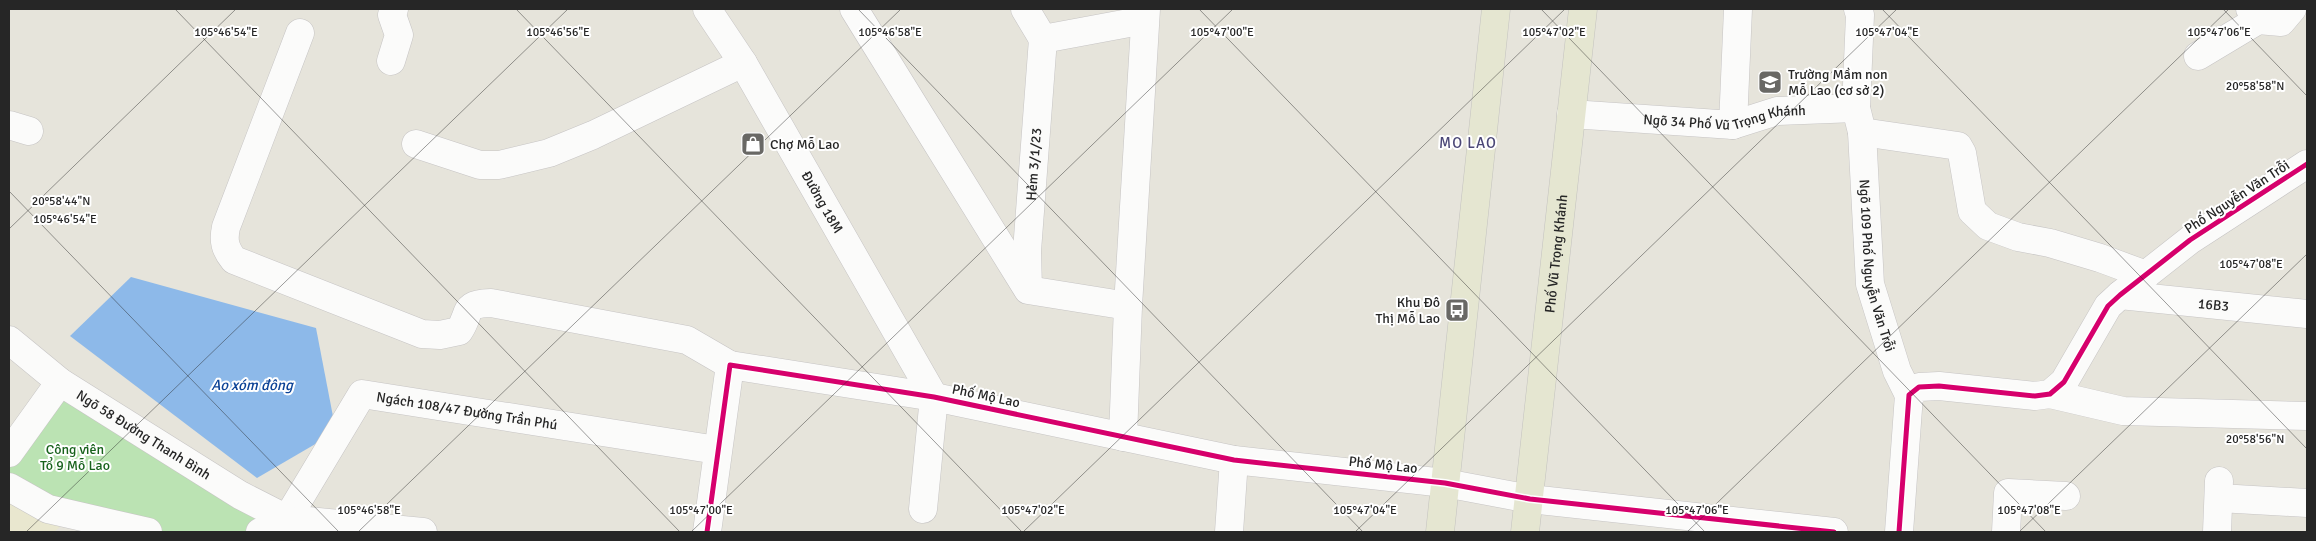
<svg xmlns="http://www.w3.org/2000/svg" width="2316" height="541" font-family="Signika,sans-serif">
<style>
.education{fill:#e9e7cf}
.green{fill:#bbe3b3}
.water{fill:#8db9e9}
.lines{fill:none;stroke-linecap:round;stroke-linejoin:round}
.minor-casing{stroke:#c6c4c4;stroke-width:29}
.major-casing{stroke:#c3c2bf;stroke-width:29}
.minor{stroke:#fbfbfa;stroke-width:28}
.major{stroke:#e5e6d1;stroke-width:28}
.cycleway-casing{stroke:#fff;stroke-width:8}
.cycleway{stroke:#d6006c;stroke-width:5}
.ticks{fill:none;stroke:#262626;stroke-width:1;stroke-opacity:0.45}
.labels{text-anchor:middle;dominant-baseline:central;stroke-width:4;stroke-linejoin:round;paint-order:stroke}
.poi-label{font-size:14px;fill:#262626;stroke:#fff;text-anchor:start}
.street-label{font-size:14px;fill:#262626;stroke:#fff}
.park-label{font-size:14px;fill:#18621c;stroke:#fff}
.neighbourhood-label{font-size:15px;letter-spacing:1px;fill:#4b4777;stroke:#fff}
.water-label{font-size:15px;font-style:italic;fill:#0b4296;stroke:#fff}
.ticks-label{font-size:12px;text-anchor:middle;fill:#262626;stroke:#fff;stroke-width:4;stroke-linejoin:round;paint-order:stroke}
</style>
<rect width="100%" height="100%" fill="#e6e4db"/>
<!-- education -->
<polygon class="education" points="9,495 60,527 54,532 9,532"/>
<!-- green -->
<polygon class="green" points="60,382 287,519 260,532 148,532 9,487 9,453"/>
<!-- water -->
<polygon class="water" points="131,277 316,328 336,432 257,478 70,336"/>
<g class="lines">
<!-- minor casing -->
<g class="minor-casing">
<g id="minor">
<path id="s1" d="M707 9 743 63 934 397"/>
<polyline points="854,9 1028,290 1128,306"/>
<polyline points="1025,9 1043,39 1145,20"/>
<polyline points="2250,9 2258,20 2281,22 2292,9"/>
<path d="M300 33 226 227C223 241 225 249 234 260L422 334 440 335 459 331C472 312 461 304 491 303L687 340 730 365"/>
<polyline points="2198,56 2258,20"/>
<polyline points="391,61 399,35 392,15 394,9"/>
<polyline points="1856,108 1862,132 1958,146 1962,153 1972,211 1988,226 2018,237 2050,243 2100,258 2146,275"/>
<path id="s2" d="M1571 114 1733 125 1777 111 1856 108 1860 15 1858 9"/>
<polyline points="9,125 29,131"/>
<polyline points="1733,125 1738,9"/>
<path id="s3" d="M1862 132 1870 284 1897 371 1909 395"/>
<polyline points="416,144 480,165 499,165 549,153 593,135 743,63"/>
<path id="s4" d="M1028 289 1027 251 1043 39"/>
<path id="s5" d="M2120 295 2307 314"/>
<path id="s6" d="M9 340 60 382 240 495 287 519 423 532"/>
<polyline points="2050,394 2123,411 2307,416"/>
<polyline points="1123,437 1128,306 1146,9"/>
<polyline points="9,453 60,382"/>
<polyline points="9,487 48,509 148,532"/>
<polyline points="2219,498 2307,503"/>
<polyline points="923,509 934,397"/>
<path id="s7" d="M287 519 362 394 717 450"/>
<polyline points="260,532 287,519"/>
<polyline points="707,532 730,365 934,397 1234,460 1445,483 1530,499 1834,532"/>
<polyline points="1229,532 1234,460"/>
<polyline points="1899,532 1909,395 1919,387 1939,386 2035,396 2050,394 2064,382 2108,306 2120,295 2190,240 2307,164"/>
<polyline points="2006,532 2008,493 2066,496"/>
<polyline points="2217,532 2219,481"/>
</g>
</g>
<!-- major casing -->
<g class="major-casing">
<g id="major">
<polyline points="1440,532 1496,9"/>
<path id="s8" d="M1525 532 1583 9"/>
</g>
</g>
<!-- minor -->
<use href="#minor" class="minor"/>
<!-- major -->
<use href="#major" class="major"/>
<!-- cycleway casing -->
<g class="cycleway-casing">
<g id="cycleway">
<polyline points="707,532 730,365 934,397 1234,460 1445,483 1530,499 1834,532"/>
<polyline points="1899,532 1909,395 1919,387 1939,386 2035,396 2050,394 2064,382 2108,306 2120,295 2190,240 2307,164"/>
</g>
</g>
<!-- cycleway -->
<use href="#cycleway" class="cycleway"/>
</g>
<!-- ticks -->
<path class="ticks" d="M175 9 680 532M516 9 1022 532M858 9 1363 532M1199 9 1705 532M1541 9 2046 532M1882 9 2307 449M2223 9 2307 96M9 191 339 532M9 229 236 9M26 532 568 9M358 532 901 9M691 532 1233 9M1023 532 1565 9M1355 532 1897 9M1687 532 2229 9M2019 532 2307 254"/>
<!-- icons -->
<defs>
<g id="school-square" transform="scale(1.25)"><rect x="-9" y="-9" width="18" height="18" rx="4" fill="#696865" stroke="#fff"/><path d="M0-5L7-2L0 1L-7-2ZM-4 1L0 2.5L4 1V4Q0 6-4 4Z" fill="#fff"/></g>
<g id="shop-square" transform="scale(1.25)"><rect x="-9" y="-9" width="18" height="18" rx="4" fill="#696865" stroke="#fff"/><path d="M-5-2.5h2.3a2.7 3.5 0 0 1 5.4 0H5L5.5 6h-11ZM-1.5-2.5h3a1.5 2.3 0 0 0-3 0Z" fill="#fff"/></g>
<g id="bus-square" transform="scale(1.25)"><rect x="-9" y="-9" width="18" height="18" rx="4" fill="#696865" stroke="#fff"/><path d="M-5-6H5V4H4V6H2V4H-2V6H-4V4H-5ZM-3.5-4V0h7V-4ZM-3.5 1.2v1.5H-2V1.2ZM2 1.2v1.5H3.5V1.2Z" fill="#fff"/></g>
</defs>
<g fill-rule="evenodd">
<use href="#school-square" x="1770" y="82"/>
<use href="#shop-square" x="753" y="144"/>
<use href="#bus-square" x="1457" y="310"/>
</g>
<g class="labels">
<!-- poi labels -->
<g class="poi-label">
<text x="1788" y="74">Trường Mầm non<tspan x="1788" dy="16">Mỗ Lao (cơ sở 2)</tspan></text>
<text x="770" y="144">Chợ Mỗ Lao</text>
<text x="1440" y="302" text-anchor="end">Khu Đô<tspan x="1440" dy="16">Thị Mỗ Lao</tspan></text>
</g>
<!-- street labels -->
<g class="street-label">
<text stroke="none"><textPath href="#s2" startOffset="155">Ngõ 34 Phố Vũ Trọng Khánh</textPath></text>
<text stroke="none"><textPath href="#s4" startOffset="125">Hẻm 3/1/23</textPath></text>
<text transform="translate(2237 197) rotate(-33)">Phố Nguyễn Văn Trỗi</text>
<text stroke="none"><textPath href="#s1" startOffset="225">Đường 18M</textPath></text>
<text stroke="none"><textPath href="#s8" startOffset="280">Phố Vũ Trọng Khánh</textPath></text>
<text stroke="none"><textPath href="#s3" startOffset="135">Ngõ 109 Phố Nguyễn Văn Trỗi</textPath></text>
<text stroke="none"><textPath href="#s5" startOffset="94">16B3</textPath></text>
<text transform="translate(986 396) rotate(12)">Phố Mộ Lao</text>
<text stroke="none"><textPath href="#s7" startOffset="252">Ngách 108/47 Đường Trần Phú</textPath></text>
<text stroke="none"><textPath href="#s6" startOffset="165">Ngõ 58 Đường Thanh Bình</textPath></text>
<text transform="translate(1383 465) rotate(6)">Phố Mộ Lao</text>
</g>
<!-- park labels -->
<g class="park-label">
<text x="75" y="449">Công viên<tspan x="75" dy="16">Tổ 9 Mỗ Lao</tspan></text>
</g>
<!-- neighbourhood labels -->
<g class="neighbourhood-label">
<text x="1468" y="143">MO LAO</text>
</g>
<!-- water labels -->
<g class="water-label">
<text x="252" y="385">Ao xóm đông</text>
</g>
</g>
<g class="ticks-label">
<text x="226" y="36">105°46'54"E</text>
<text x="558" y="36">105°46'56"E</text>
<text x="890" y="36">105°46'58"E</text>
<text x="1222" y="36">105°47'00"E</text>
<text x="1554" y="36">105°47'02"E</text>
<text x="1887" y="36">105°47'04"E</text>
<text x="2219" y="36">105°47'06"E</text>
<text x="2255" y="90">20°58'58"N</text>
<text x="61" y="205">20°58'44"N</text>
<text x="65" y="223">105°46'54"E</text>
<text x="2251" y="268">105°47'08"E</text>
<text x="2255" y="443">20°58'56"N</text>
<text x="369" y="514">105°46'58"E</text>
<text x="701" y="514">105°47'00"E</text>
<text x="1033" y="514">105°47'02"E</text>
<text x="1365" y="514">105°47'04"E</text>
<text x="1697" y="514">105°47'06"E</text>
<text x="2029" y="514">105°47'08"E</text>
</g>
<!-- border -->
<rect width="2316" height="541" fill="none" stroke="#262626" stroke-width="20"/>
</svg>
